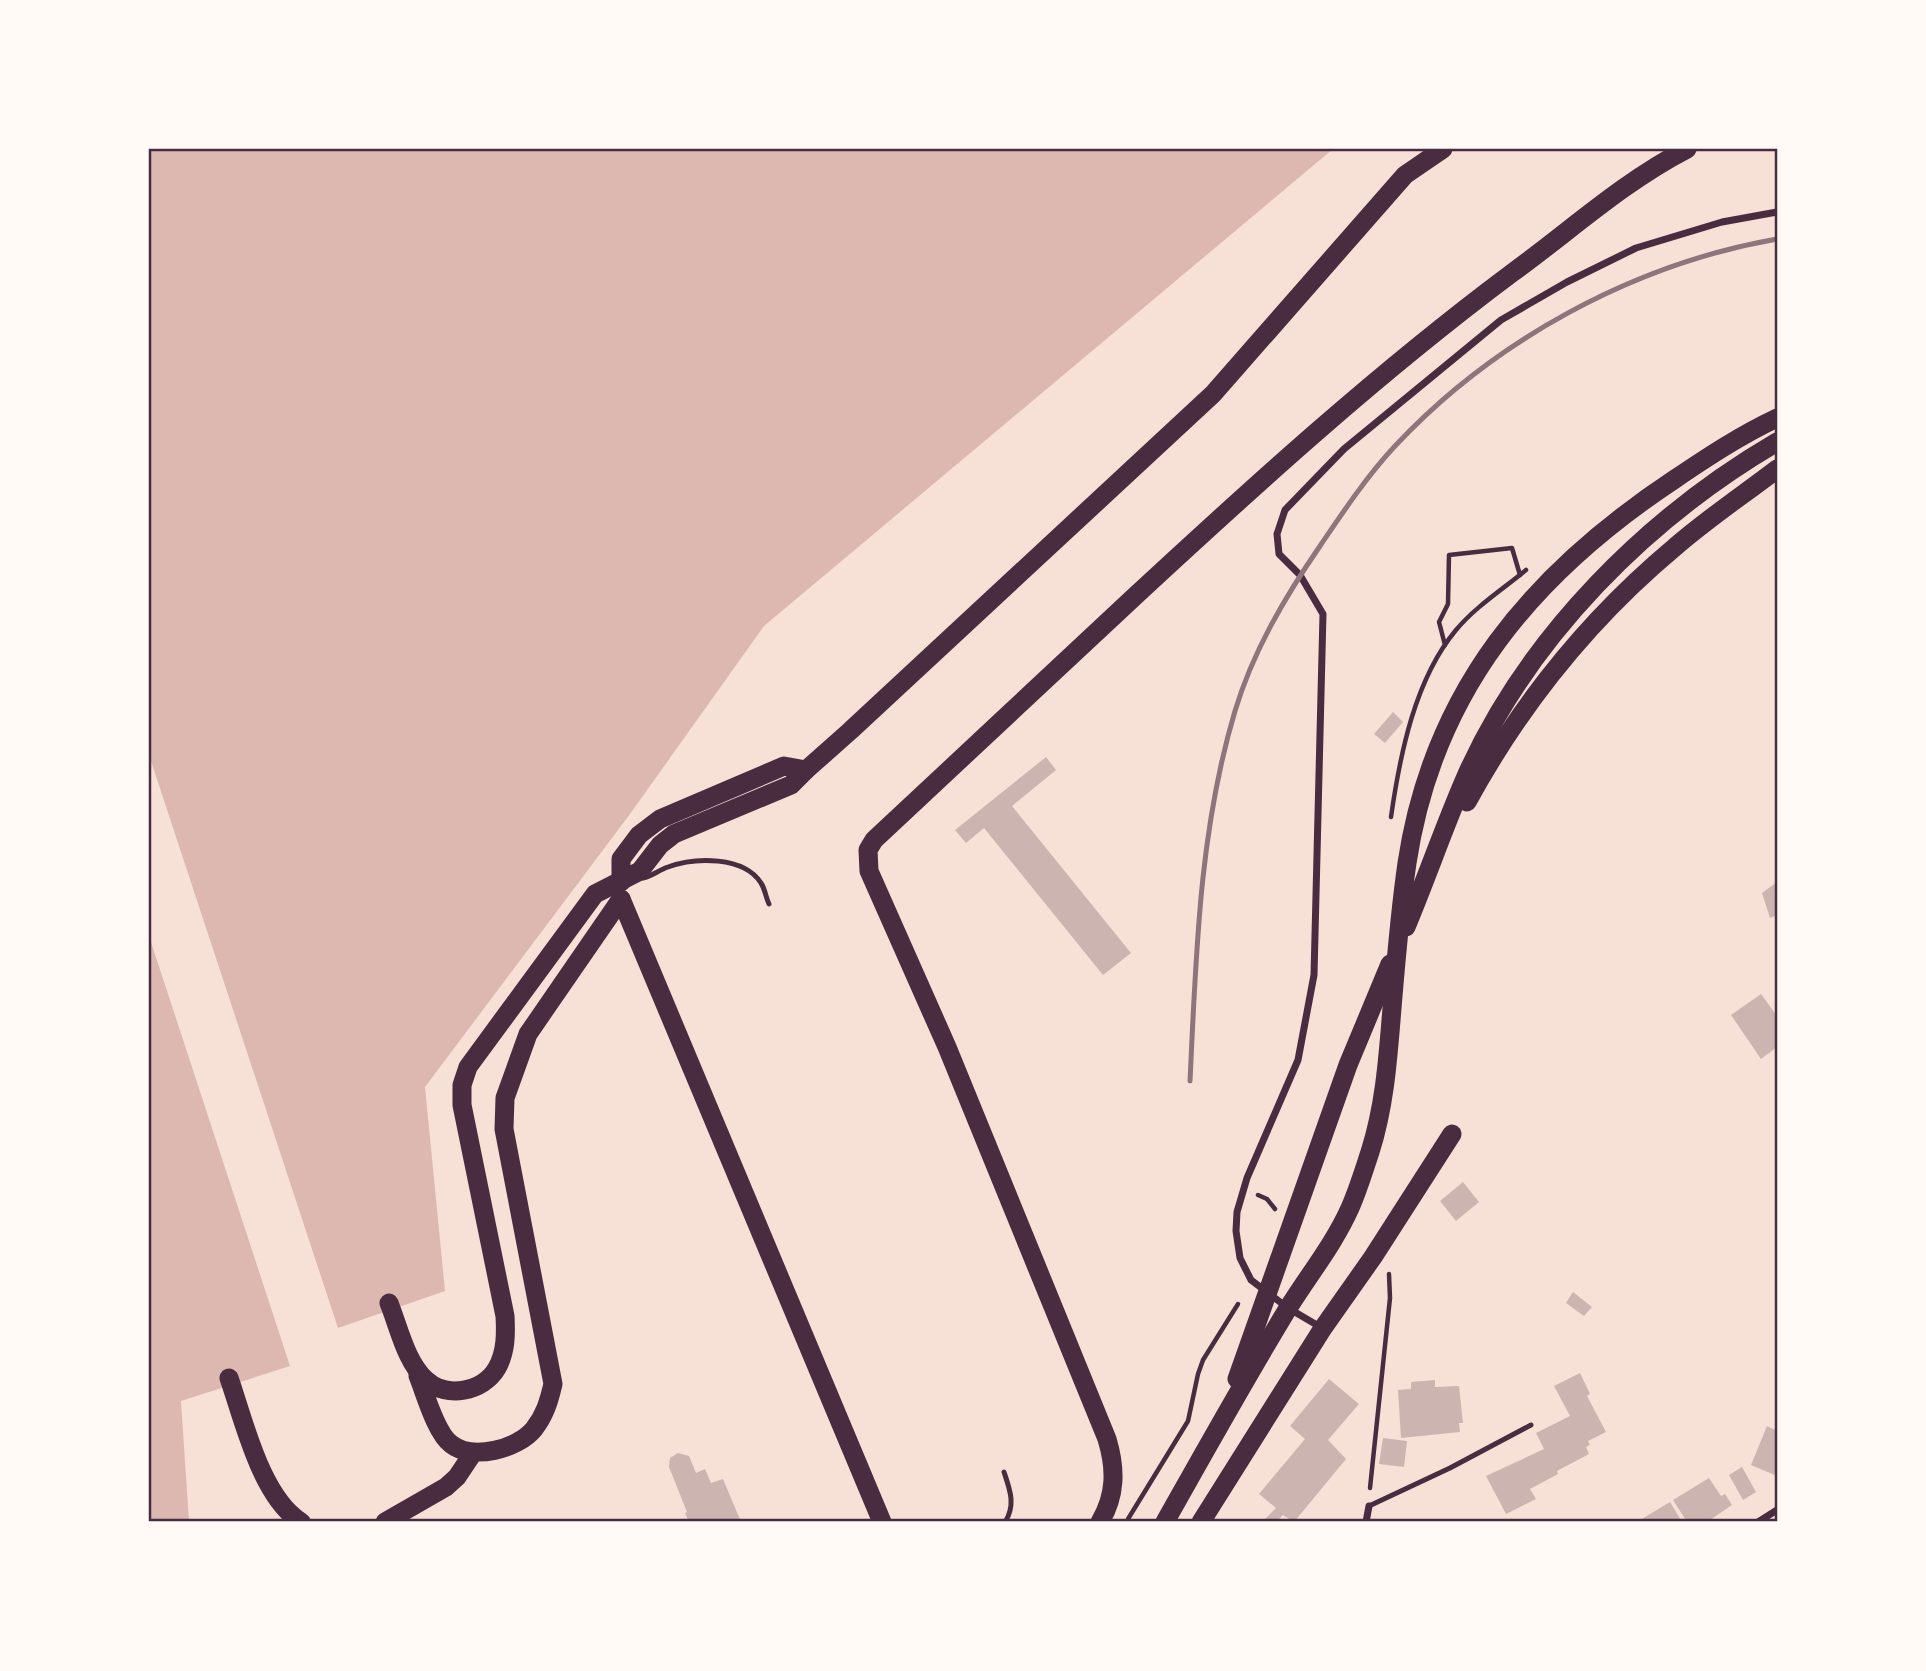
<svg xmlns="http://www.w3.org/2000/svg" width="1926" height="1671" font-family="Signika,sans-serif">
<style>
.water{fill:#dcb8b0}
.building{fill:#ccb4b1}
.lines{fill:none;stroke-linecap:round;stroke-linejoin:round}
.path{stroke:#4a2c40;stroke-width:4.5}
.service{stroke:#4a2c40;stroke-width:5}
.minor{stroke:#4a2c40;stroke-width:7}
.trunk{stroke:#4a2c40;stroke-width:19}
.rail{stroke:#8f747c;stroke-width:5}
.neatline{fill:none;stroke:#4a2c40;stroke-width:2.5}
</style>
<rect width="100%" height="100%" fill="#f7e1d7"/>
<!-- water -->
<g class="water">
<polygon points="149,149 1333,149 764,626 630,814 425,1087 445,1291 338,1328 149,755"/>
<polygon points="149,936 290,1366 181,1401 189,1522 149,1522"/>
</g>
<!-- building -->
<g class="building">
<polygon points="1393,712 1403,722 1385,743 1374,734"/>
<polygon points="1046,757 1056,770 1012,806 1131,953 1103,975 984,828 966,843 955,830"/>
<polygon points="1777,882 1777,915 1770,918 1762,893"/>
<polygon points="1761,994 1777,1016 1777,1047 1761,1059 1731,1015"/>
<polygon points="1463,1182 1479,1202 1456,1221 1440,1201"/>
<polygon points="1573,1292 1592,1307 1584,1316 1566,1303"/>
<polygon points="1580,1373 1590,1394 1587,1396 1606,1432 1588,1441 1590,1445 1586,1447 1589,1454 1557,1471 1558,1474 1530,1489 1536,1499 1506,1514 1486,1476 1544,1449 1536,1433 1570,1416 1554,1386"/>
<polygon points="1329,1379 1359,1404 1328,1440 1346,1459 1294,1522 1283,1515 1277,1521 1279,1522 1262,1522 1276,1508 1259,1494 1305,1439 1290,1426"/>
<polygon points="1435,1380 1435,1387 1459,1386 1463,1423 1459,1423 1460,1432 1401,1438 1398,1390 1411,1389 1411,1382"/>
<polygon points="1767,1426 1777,1431 1777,1476 1751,1465"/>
<polygon points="1383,1438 1407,1441 1404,1467 1379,1464"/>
<polygon points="678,1453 689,1456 696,1473 705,1469 711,1483 723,1479 741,1522 689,1522 685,1513 687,1512 669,1467 670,1458"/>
<polygon points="1742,1467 1756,1492 1743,1500 1729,1475"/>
<polygon points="1709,1478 1721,1496 1725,1494 1732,1505 1707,1522 1687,1522 1673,1500"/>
<polygon points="1670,1502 1682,1522 1637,1522 1660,1508"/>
</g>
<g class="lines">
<!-- path -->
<g class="path">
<polyline points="1445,645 1439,622 1448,604 1449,555 1512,548 1520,575"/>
<path d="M1391 817C1400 754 1415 679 1456 630 1475 607 1503 589 1526 570"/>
<polyline points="1258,1195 1267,1199 1275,1209"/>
<polyline points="1370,1488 1390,1298 1389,1274"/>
<polyline points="1128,1519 1188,1421 1198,1374 1203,1360 1238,1304"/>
</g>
<!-- service -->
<g class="service">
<path d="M643 878C652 876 659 870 668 867 695 857 744 856 761 883 765 889 766 898 769 904"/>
<path d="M1004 1472C1010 1490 1016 1505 1005 1522"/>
<polyline points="1369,1506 1450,1468 1531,1425"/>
</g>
<!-- minor -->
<g class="minor">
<polyline points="1322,1328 1288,1308 1251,1280 1240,1258 1236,1231 1237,1212 1247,1178 1298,1060 1314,975 1323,614 1300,575 1279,554 1277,534 1285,510 1344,449 1501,320 1567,282 1636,248 1722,222 1777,212"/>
<polyline points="1366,1522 1369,1506"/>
<polyline points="1758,1522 1777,1510"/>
</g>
<!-- trunk -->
<g class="trunk">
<path d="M1467 802C1520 705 1590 618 1675 547 1707 519 1743 495 1777 469"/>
<polyline points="621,882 621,859 639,835 660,819 784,766 806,770 850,731 1213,394 1405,175 1443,149"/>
<polyline points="621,899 882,1522"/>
<path d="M1406 927C1427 877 1445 824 1467 774 1529 636 1647 518 1777 442"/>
<path d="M389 1303C399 1328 406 1362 426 1380 446 1399 483 1392 497 1368 506 1352 506 1334 505 1316L462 1105V1085L468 1067 595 894 640 871 660 845 674 834 791 785 806 770"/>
<path d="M418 1376C425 1393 436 1433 451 1444 472 1461 518 1449 534 1429 545 1415 549 1401 553 1384L504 1129 505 1098 528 1034 621 899"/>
<path d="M229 1378C244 1421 261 1497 301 1522"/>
<polyline points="1237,1379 1348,1065 1390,964"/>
<polyline points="385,1522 446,1487 457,1477 473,1453"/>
<path d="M1100 1522C1116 1495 1116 1469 1107 1439L947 1047 869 871 868 850 874 840C960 759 1047 679 1133 598 1255 485 1378 373 1512 273 1570 231 1623 182 1687 149"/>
<path d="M1165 1522C1205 1451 1245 1379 1287 1310 1308 1276 1334 1244 1350 1208 1358 1190 1364 1170 1370 1152 1385 1105 1388 1057 1392 1008 1396 960 1400 911 1407 863 1433 690 1533 573 1675 479 1709 456 1741 435 1777 418"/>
<polyline points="1201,1522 1323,1328 1373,1257 1452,1134"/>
</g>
<!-- rail -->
<path class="rail" d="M1190 1081C1196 957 1199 831 1235 711 1253 651 1285 597 1320 546 1343 512 1367 476 1395 446 1494 340 1634 264 1777 239"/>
</g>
<!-- border -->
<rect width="1926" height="1671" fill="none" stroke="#fffaf5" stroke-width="301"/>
<rect x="150" y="150" width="1626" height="1370" class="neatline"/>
</svg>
